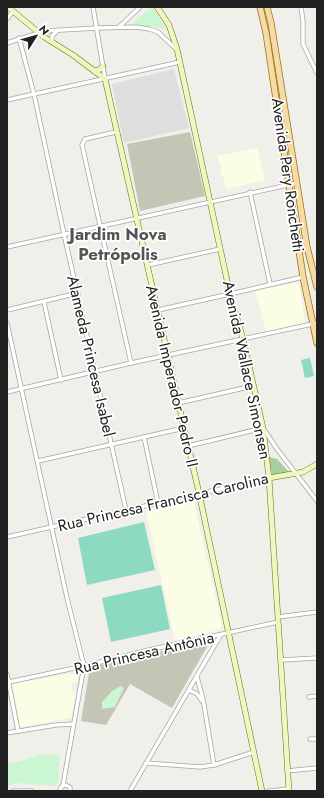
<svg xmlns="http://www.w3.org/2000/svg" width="324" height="798" font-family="Jost,sans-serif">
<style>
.residential{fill:#dfdede}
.education{fill:#fbfde5}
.construction{fill:#c4c5b4}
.forest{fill:#aacda0}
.park{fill:#caf7d1}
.pitch{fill:#8ddac3}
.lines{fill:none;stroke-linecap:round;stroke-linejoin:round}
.street-casing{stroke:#a5a5a5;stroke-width:5}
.secondary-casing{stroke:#61740c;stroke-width:6}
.primary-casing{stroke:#95720a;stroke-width:7}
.street{stroke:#fff;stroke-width:3.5}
.secondary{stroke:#eff6c2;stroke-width:5}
.primary{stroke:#f6dba8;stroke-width:5.5}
.labels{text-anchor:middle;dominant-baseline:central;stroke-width:3.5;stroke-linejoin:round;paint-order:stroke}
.street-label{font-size:16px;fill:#212121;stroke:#fff}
.neighbourhood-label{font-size:17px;font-weight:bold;fill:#545454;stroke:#fff}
</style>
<rect width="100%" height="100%" fill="#f1efe9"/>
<!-- residential -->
<polygon class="residential" points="174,69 189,128 124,143 112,84"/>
<!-- education -->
<g class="education">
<polygon points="257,148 265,180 227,189 225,186 223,176 220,173 221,166 221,164 218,161 217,156"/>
<polygon points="295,283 299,285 300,288 305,323 266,332 255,291"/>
<polygon points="191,500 194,502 222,625 219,630 175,640 146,511"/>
<polygon points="79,672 77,681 72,683 71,691 76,694 71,718 20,727 12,684"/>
</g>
<!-- construction -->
<g class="construction">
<polygon points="190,132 205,196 140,211 127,144"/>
<polygon points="204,642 208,645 172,708 130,684 106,725 81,721 89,673 95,666"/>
</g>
<!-- forest -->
<polygon class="forest" points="269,457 277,459 289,472 272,475"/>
<!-- park -->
<g class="park">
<polygon points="152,7 166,29 149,26 130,26"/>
<polygon points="121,686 124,688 115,707 102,709 102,702 112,691"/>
<polygon points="41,755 60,755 58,782 56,786 15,783 7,786 7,763 18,762"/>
</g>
<!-- pitch -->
<g class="pitch">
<polygon points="310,358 314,376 305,378 301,360"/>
<polygon points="144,522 155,570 87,585 78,538"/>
<polygon points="161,585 170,629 111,642 102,598"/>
</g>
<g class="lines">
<!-- street casing -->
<g class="street-casing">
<g id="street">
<polyline points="93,7 105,79"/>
<polyline points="301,7 303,21 303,44 317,73"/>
<polyline points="7,19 13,11"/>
<polyline points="119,27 140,7"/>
<polyline points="19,38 34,94 64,234 126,510"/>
<polyline points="52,42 52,36 57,31"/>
<polyline points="7,43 45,31 97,28 136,27 149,29 158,32 176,49"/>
<polyline points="7,100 180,62"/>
<polyline points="116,132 85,139 82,145 131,363"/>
<polyline points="250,192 270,284"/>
<polyline points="7,247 297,183"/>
<polyline points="148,265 220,249"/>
<polyline points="44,302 61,380"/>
<polyline points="7,310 78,293"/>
<polyline points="158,310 230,294 303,277"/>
<polyline points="7,323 67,598 84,666 63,785"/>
<polyline points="7,392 131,363 317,323"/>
<polyline points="178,403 253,386"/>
<polyline points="144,437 158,503"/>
<polyline points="188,446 263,428 277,449 317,501"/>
<polyline points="38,461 184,428"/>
<polyline points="7,537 269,478"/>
<polyline points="278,617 317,612"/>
<polyline points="281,660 317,658"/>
<polyline points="7,674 18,731"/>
<polyline points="197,677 203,699 214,765"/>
<polyline points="9,682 84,666 153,649 278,622"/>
<polyline points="189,690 197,694 202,701"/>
<polyline points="309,697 317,696"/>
<polyline points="7,733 56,725 73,724"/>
<polyline points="310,739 317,739"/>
<polyline points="146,763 200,767 214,765 254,752"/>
<polyline points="287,771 317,768"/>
<polyline points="13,791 32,791"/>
<polyline points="60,791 61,787 65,785 70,787 70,791"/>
<polyline points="130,791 220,636"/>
<polyline points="269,791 289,789"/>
</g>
</g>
<!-- secondary casing -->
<g class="secondary-casing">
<g id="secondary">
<polyline points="8,7 44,37 73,55 105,79 199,493 262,791"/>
<polyline points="157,7 169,25 177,49 230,294 243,339 263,428 269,478 289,791"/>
<polyline points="94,71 99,70 103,66"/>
<polyline points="269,478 303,472 317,464"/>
</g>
</g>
<!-- primary casing -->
<g class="primary-casing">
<g id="primary">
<polyline points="260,7 266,33 303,277 317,343"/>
<polyline points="267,7 271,23 307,247 317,287"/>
</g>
</g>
<!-- street -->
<use href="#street" class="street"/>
<!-- secondary -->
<use href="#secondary" class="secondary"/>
<!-- primary -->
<use href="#primary" class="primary"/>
</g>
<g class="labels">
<!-- street labels -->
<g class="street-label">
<text transform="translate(288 175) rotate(82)">Avenida Pery Ronchetti</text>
<text transform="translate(91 356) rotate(77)">Alameda Princesa Isabel</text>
<text transform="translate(247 370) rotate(78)">Avenida Wallace Simonsen</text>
<text transform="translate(172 376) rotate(77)">Avenida Imperador Pedro II</text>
<text transform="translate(163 502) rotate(-13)">Rua Princesa Francisca Carolina</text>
<text transform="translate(144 653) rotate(-13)">Rua Princesa Antônia</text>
</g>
<!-- neighbourhood labels -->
<g class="neighbourhood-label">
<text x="118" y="234">Jardim Nova<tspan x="118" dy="20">Petrópolis</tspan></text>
</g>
</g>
<!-- border -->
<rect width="324" height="798" fill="none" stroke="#212121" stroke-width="16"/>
<!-- north arrow -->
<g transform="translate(36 36) rotate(53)" stroke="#ffffff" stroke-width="3" paint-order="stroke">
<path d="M0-3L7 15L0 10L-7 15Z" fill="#212121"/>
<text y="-6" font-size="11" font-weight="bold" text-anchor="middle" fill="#212121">N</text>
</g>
</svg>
